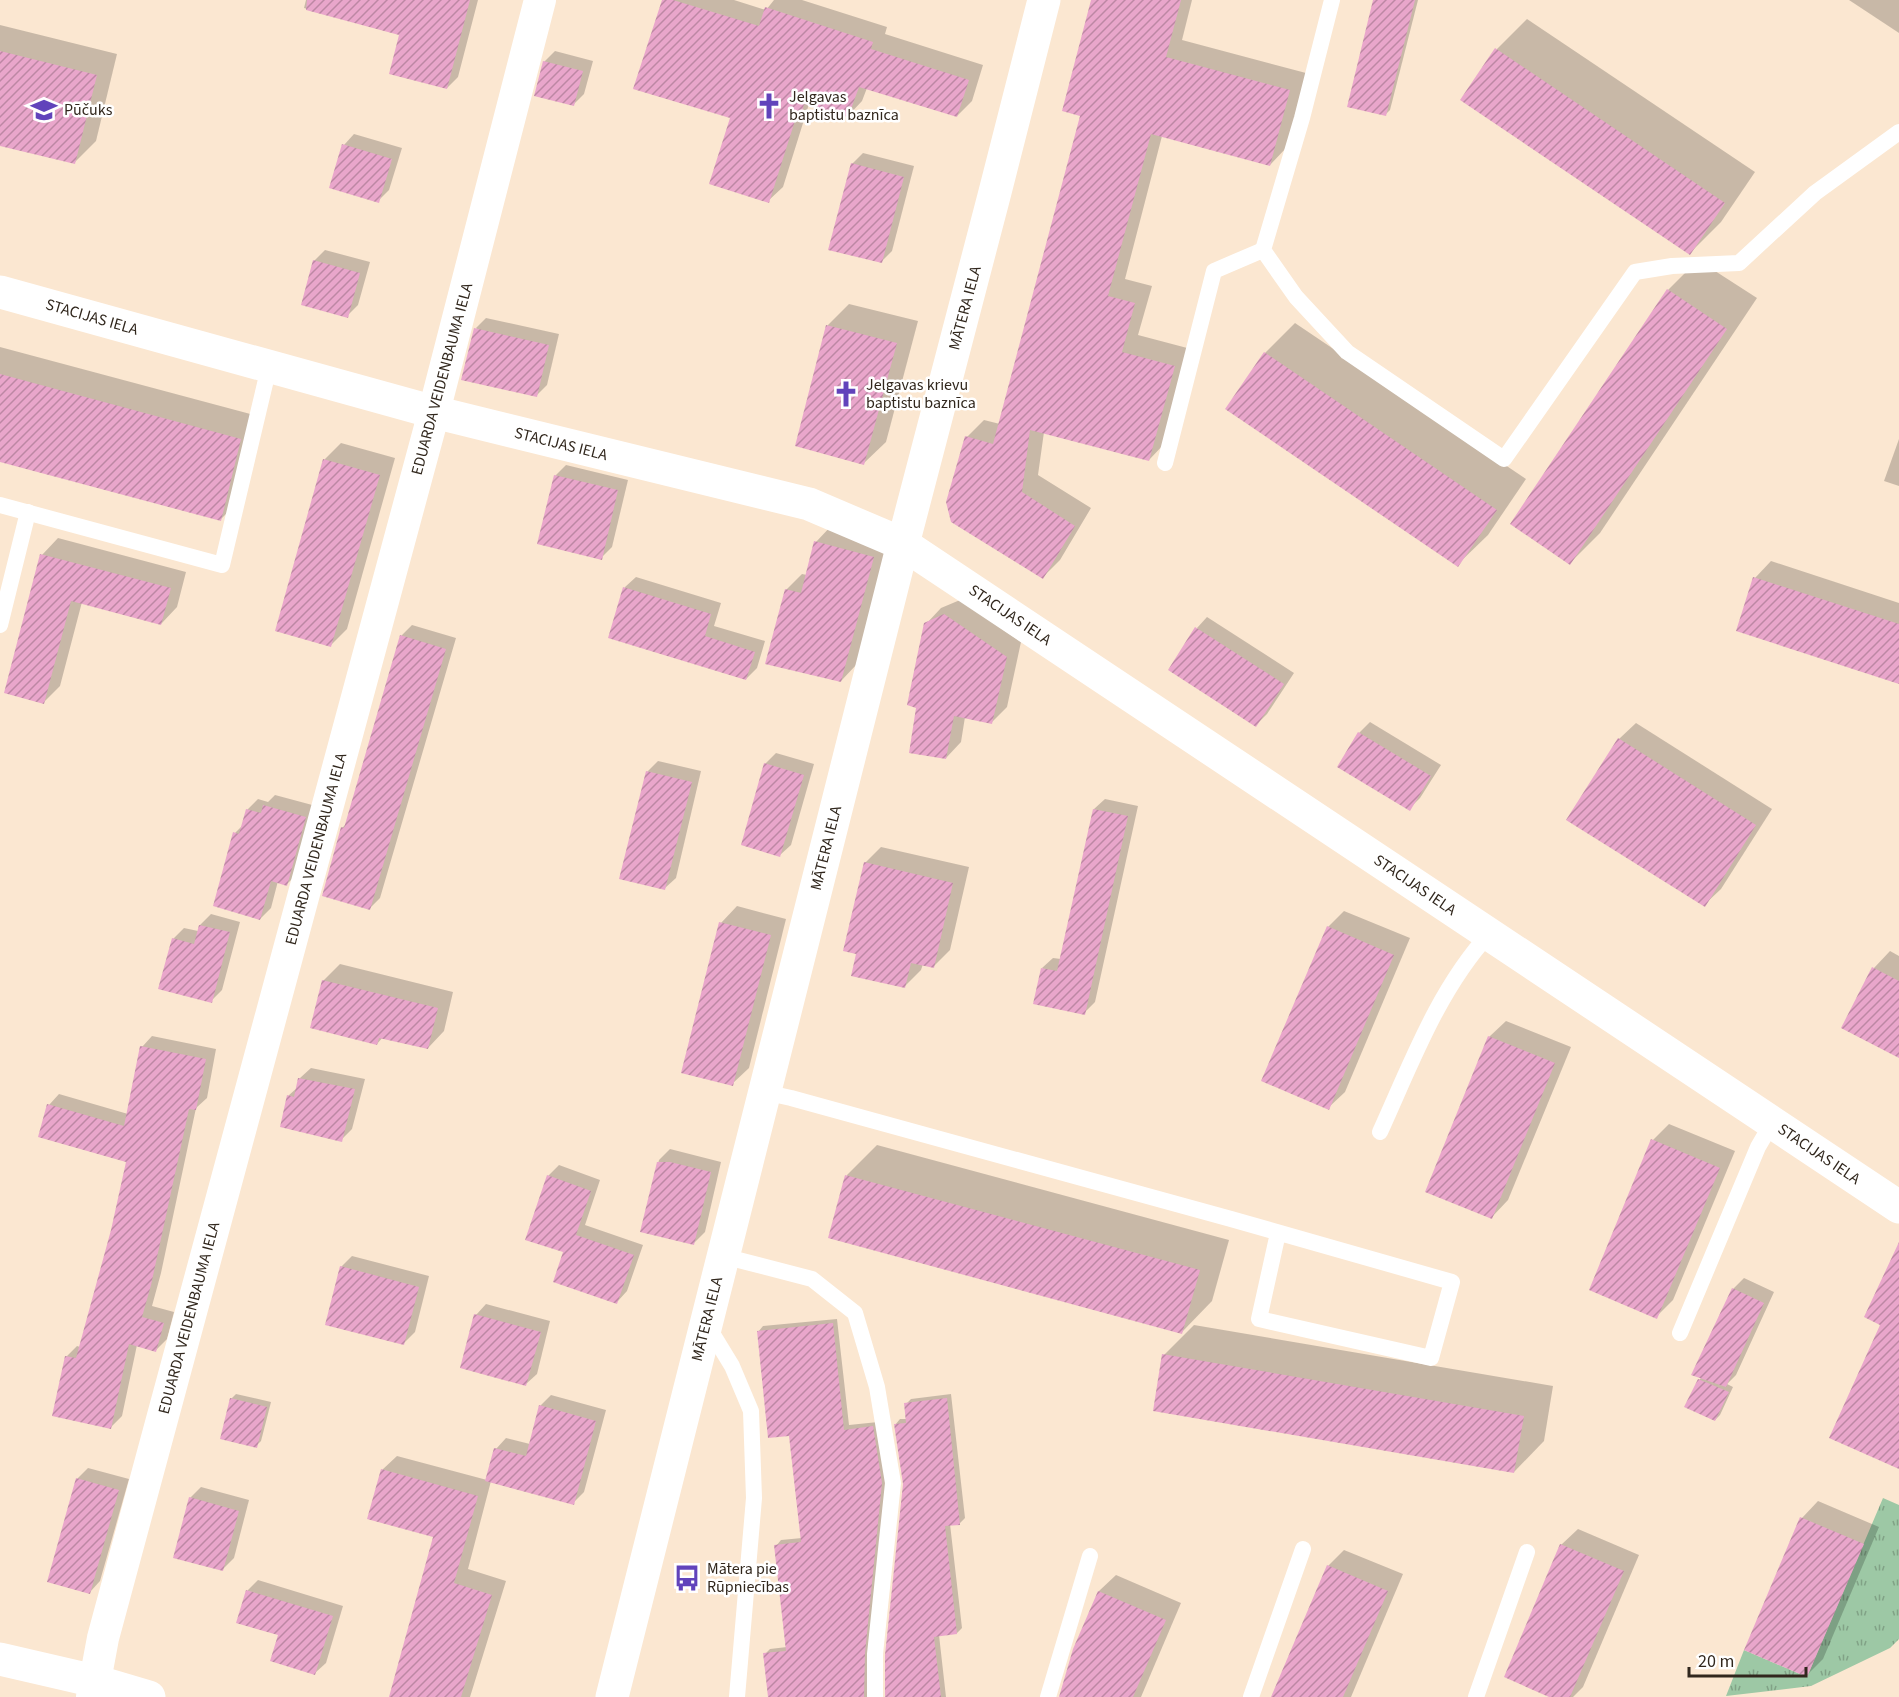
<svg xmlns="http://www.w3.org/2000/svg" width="1899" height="1697" font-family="'Source Sans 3',sans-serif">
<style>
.grass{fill:url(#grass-tufts)}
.shadow{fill:#0003}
.building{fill:url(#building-hatch)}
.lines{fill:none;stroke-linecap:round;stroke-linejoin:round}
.lane{stroke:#fff;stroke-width:16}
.street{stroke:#fff;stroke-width:32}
.secondary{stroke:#fff;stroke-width:33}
.primary{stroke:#fff;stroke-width:33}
.labels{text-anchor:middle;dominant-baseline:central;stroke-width:5;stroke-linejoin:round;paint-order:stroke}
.poi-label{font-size:16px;fill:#31271d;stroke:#fff;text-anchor:start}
.street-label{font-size:16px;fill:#31271d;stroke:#fff}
</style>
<defs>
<pattern id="grass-tufts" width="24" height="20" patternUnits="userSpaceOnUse" patternTransform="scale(1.5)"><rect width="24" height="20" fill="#9dc8a5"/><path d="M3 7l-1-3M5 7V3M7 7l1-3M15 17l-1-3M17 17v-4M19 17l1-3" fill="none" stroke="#81a286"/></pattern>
<pattern id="building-hatch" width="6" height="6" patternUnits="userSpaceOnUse" patternTransform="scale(1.5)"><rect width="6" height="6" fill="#e9a6cb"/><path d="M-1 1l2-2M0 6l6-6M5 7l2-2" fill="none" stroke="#bd87a4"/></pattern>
</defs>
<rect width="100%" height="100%" fill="#fbe7d1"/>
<!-- grass -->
<polygon class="grass" points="1883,1498 1899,1505 1899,1639 1890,1648 1811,1686 1726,1696 1744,1650 1807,1677"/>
<!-- shadow -->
<g class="shadow">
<polygon points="306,0 478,0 458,77 447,88 401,34 304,8"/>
<polygon points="663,0 734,0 766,10 774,0 802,0 887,27 885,34 983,65 972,101 957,116 867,88 862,101 848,116 809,104 783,187 768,201 732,117"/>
<polygon points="1093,0 1192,0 1182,40 1306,73 1287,147 1270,165 1162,136 1125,279 1152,286 1138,335 1191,349 1166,442 1149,460 1044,432 1038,475 1091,508 1060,560 1043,577 967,437 984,420 1000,424 1082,115"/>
<polygon points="1374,0 1418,0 1390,110 1385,115"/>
<polygon points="1849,0 1899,0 1899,33"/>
<polygon points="1527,19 1755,172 1721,222 1690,253 1462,100 1497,49"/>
<polygon points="0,25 117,54 96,141 75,162 0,144"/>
<polygon points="555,51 593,61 584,94 573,105 544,62"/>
<polygon points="354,134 402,148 389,190 378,201 344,145"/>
<polygon points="863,153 914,166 892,251 881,262 852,164"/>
<polygon points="325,250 370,262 358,305 347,316 314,261"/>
<polygon points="1698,260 1757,298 1600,533 1570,563 1668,290"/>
<polygon points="849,304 918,321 886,442 864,463 797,445 828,325"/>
<polygon points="486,318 559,334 547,385 536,396 476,328"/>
<polygon points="1295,323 1526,479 1488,535 1457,565 1265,353"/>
<polygon points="0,347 262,417 242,498 220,520 0,461"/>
<polygon points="1899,439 1899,486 1884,481"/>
<polygon points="341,443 395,458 347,629 331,645 277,630 325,459"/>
<polygon points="566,465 628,480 612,547 601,558 555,476"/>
<polygon points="832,525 889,540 857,664 841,681 786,590 802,574 807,575 816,542"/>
<polygon points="58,538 186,572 177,607 161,624 82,602 60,686 44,702 42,555"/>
<polygon points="1771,561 1899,603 1899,682 1755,578"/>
<polygon points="636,577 721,603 714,626 765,641 757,668 746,679 609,637 625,587"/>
<polygon points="960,600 1021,642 1007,707 992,722 965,717 961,742 946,758 918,706 926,624 941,608"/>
<polygon points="1207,617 1294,673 1267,714 1256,725 1197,628"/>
<polygon points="412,625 456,638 380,898 369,909 342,828 347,823 401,636"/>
<polygon points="1370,722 1441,765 1420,798 1409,809 1339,766 1359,733"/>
<polygon points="1636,723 1772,809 1721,889 1704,905 1619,739"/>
<polygon points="776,753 814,764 791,845 780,855 765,764"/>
<polygon points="658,761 701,771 676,878 665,888 647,772"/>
<polygon points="275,795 316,806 298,873 287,884 278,881 271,908 260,919 235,833 243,825 247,810 258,799 268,802"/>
<polygon points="1105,799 1138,806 1095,1002 1084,1013 1042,968 1053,958 1061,959 1094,809"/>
<polygon points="881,847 969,867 950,950 934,966 923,964 921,970 905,986 858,953 865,863"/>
<polygon points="737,906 786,919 749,1068 732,1084 721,923"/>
<polygon points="1344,911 1410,938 1345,1092 1328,1108 1328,927"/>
<polygon points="211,914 240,922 222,990 211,1001 173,939 184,928 198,931 200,925"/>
<polygon points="1890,951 1899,956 1899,1057 1843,1028 1874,968"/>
<polygon points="340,964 453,992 444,1031 428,1048 383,1037 377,1044 323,981"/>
<polygon points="1506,1021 1571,1047 1508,1200 1492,1217 1489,1037"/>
<polygon points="152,1036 216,1049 207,1098 196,1108 161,1273 152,1306 174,1312 167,1339 156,1350 137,1345 122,1416 111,1427 66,1357 77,1346 80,1347 113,1230 128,1161 49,1105 59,1094 128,1114 142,1047"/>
<polygon points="311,1068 365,1079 352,1129 341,1140 288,1096 298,1087 300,1078"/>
<polygon points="1669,1124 1735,1151 1673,1300 1656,1317 1653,1140"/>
<polygon points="877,1145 1229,1240 1212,1301 1182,1332 830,1237 847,1175"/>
<polygon points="670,1149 721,1162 705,1232 694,1243 642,1231 659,1160"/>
<polygon points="559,1165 600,1180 585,1225 643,1245 627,1291 617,1302 565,1251 548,1176"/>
<polygon points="352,1256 429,1276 415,1332 404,1343 341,1267"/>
<polygon points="1744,1278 1774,1292 1736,1375 1727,1384 1733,1387 1720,1415 1715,1420 1699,1380 1702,1377 1733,1289"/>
<polygon points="486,1304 550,1321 537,1374 526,1384 476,1315"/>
<polygon points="837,1319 849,1425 878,1422 887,1477 871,1697 770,1697 765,1654 770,1649 787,1647 776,1546 781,1540 802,1538 790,1434 758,1332 763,1326"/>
<polygon points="1194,1325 1553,1386 1544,1441 1514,1472 1164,1355"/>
<polygon points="236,1394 271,1402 261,1441 256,1446 231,1399"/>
<polygon points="951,1394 965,1518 960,1523 950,1524 962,1628 957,1633 939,1635 946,1697 887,1697 905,1484 895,1425 900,1419 907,1419 906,1404 911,1399"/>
<polygon points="551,1395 606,1410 584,1492 573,1503 491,1481 468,1569 506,1581 470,1697 402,1697 435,1536 382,1470 397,1456 487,1480 496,1449 506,1438 530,1444 540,1406"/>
<polygon points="88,1468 129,1479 100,1581 90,1592 49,1581 78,1478"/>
<polygon points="201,1487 249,1500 234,1558 223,1569 190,1498"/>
<polygon points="1818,1501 1879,1527 1823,1659 1807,1675 1746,1649 1802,1518"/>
<polygon points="1578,1529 1639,1555 1583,1687 1573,1697 1553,1697 1561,1545"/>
<polygon points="1344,1550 1403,1574 1351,1697 1273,1697 1328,1566"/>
<polygon points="1116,1575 1181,1603 1141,1697 1061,1697 1075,1650 1099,1591"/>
<polygon points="258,1580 343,1606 326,1663 315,1673 280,1634 247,1591"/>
</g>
<!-- building -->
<g class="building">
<polygon points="307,0 470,0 447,89 389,74 399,35 306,10"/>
<polygon points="662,0 673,0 759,26 765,7 873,42 871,49 969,80 957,117 859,87 848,117 804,104 802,112 798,111 769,203 709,184 730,118 633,89"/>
<polygon points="1091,0 1181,0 1166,57 1290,90 1270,166 1151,134 1108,296 1135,303 1122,352 1175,366 1149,461 1030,430 1022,492 1075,526 1043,579 951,522 946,502 965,436 993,444 1080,116 1062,111"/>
<polygon points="1373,0 1415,0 1386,116 1347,107"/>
<polygon points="1495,48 1725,203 1690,255 1460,100"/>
<polygon points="0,51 97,75 75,164 0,146"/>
<polygon points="543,61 583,71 574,106 534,96"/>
<polygon points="342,144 392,159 379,203 329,188"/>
<polygon points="851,163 904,177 882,263 828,250"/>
<polygon points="313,260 360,273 348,318 301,305"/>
<polygon points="1667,289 1727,329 1570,565 1510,524"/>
<polygon points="826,325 897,343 864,465 795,446"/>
<polygon points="474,328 549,345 537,397 461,380"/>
<polygon points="1264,352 1497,510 1458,567 1225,409"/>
<polygon points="0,374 241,439 221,521 0,462"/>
<polygon points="323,459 380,475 331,647 275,631"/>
<polygon points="554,475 618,490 602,560 537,544"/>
<polygon points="814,541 874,557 841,682 765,664 785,589 801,593"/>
<polygon points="40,554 171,588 161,625 71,601 44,704 4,693"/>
<polygon points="1753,577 1899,624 1899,684 1736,631"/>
<polygon points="623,587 711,614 705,636 755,652 746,680 608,638"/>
<polygon points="944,614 1007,657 992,724 954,716 946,759 909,753 916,708 907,705 924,623"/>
<polygon points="1195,627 1284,684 1256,727 1168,670"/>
<polygon points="400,635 446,649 370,910 322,896 341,827 344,828"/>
<polygon points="1358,732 1431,776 1410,811 1337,767"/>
<polygon points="1618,738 1756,825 1705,907 1566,820"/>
<polygon points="764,763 804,775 780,857 741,845"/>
<polygon points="646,771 692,782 665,890 619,879"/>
<polygon points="263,805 306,817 287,886 271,881 260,920 213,906 233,832 239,834 246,809 261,813"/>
<polygon points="1093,809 1128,816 1085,1015 1033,1004 1041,968 1057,971"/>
<polygon points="864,862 953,883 934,968 911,963 905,988 851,976 856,954 843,951"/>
<polygon points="719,922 771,935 733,1086 681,1073"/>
<polygon points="199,925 230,932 212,1003 158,989 172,938 194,944"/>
<polygon points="1327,926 1394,955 1329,1110 1261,1081"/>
<polygon points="1872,967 1899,981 1899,1058 1841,1028"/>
<polygon points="322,980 438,1008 428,1049 379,1038 377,1045 310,1028"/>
<polygon points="1488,1036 1555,1063 1492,1219 1425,1192"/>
<polygon points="140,1046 206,1059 196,1110 189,1109 151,1285 142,1317 164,1323 156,1352 129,1344 111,1429 52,1416 65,1356 76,1358 111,1230 126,1162 38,1137 47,1104 124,1126"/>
<polygon points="298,1078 355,1089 342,1142 280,1127 287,1095 294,1097"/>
<polygon points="1651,1139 1720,1168 1657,1319 1589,1290"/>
<polygon points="657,1162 670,1162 711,1172 694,1245 640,1232"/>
<polygon points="547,1175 591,1191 576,1235 634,1255 617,1304 553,1282 563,1252 525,1240"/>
<polygon points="845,1175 1200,1270 1182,1334 828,1238"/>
<polygon points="1899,1242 1899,1469 1829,1438 1880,1325 1864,1317"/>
<polygon points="340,1266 419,1287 404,1345 325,1325"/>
<polygon points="1732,1288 1764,1303 1726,1387 1691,1375"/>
<polygon points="474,1314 541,1332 526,1386 460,1368"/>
<polygon points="833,1323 844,1430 873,1426 882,1483 865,1653 864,1697 768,1697 763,1653 786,1651 774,1545 801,1542 789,1436 768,1438 757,1331"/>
<polygon points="1162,1354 1524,1416 1514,1473 1153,1411"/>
<polygon points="1698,1379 1729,1392 1715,1421 1684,1407"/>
<polygon points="230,1398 267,1407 257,1448 220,1439"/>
<polygon points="947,1398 960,1525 945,1526 957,1634 934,1637 941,1697 885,1697 885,1655 903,1484 894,1424 906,1423 904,1403"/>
<polygon points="539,1405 596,1421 574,1505 485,1481 494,1448 526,1456"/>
<polygon points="381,1469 478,1496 454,1583 492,1595 461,1697 389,1697 433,1537 367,1519"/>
<polygon points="76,1478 119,1490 90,1594 47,1582"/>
<polygon points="189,1497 239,1511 223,1571 173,1558"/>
<polygon points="1800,1517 1864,1544 1807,1677 1744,1650"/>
<polygon points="1560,1544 1624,1571 1570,1697 1549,1697 1504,1677"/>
<polygon points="1327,1565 1388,1591 1343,1697 1271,1697"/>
<polygon points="246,1590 333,1616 315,1675 270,1661 278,1635 236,1623"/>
<polygon points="1098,1591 1166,1620 1133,1697 1059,1697 1073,1649"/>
</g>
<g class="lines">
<!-- lane -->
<g class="lane">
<polyline points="1332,0 1302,118 1263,250 1296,297 1347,352 1504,459 1635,272 1672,266 1739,263 1815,193 1899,132"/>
<polyline points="1165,463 1214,271 1263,250"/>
<polyline points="0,505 222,565 269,367"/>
<polyline points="0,625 28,512"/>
<polyline points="764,1092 791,1098 1231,1219 1452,1282 1431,1358 1259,1319 1278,1233"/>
<path d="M1380 1132C1411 1064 1438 990 1489 934"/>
<polyline points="723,1256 812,1279 855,1313 877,1387 893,1483 875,1654 875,1697"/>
<polyline points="707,1325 732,1366 751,1411 754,1498 737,1697"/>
<polyline points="1680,1333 1758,1147 1772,1123"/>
<polyline points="1048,1697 1090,1556"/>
<polyline points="1251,1697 1303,1549"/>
<polyline points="1476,1697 1527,1552"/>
</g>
<!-- street -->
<polyline class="street" points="92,1697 103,1638 430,427 540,0"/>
<!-- secondary -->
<g class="secondary">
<polyline points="0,292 434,412 809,504 903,544 1899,1207"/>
<polyline points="612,1697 903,544 994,196 1044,0"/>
</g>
<!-- primary -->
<polyline class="primary" points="0,1659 95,1681 149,1697"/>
</g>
<!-- icons -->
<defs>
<g id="church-bare" transform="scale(2.07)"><path d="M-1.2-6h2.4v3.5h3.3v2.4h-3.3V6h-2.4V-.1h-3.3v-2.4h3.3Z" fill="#6143bb" stroke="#fff" stroke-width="2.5" paint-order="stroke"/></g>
<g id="school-bare" transform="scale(2.07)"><path d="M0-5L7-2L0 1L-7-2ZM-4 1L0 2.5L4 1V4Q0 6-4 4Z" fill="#6143bb" stroke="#fff" stroke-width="2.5" paint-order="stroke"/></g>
<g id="bus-bare" transform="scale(2.07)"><path d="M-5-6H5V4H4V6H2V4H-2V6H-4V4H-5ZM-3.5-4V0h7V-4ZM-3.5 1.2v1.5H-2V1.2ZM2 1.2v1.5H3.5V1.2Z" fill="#6143bb" stroke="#fff" stroke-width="2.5" paint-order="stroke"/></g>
</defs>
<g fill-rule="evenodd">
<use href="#church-bare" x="769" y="106"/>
<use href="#school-bare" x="44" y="110"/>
<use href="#church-bare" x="846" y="394"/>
<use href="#bus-bare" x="687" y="1578"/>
</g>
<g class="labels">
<!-- poi labels -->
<g class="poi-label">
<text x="789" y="97">Jelgavas<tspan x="789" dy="18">baptistu baznīca</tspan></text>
<text x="64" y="110">Pūčuks</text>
<text x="866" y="385">Jelgavas krievu<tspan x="866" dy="18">baptistu baznīca</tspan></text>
<text x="707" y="1569">Mātera pie<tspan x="707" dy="18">Rūpniecības</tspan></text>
</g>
<!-- street labels -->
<g class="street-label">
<text transform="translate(965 308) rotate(-75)">MĀTERA IELA</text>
<text transform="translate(92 317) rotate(16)">STACIJAS IELA</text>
<text transform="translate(442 379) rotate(-75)">EDUARDA VEIDENBAUMA IELA</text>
<text transform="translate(561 444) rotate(14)">STACIJAS IELA</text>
<text transform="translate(1010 615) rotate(34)">STACIJAS IELA</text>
<text transform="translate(826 848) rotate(-76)">MĀTERA IELA</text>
<text transform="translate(316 849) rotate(-75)">EDUARDA VEIDENBAUMA IELA</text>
<text transform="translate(1415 885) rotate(34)">STACIJAS IELA</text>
<text transform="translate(1819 1154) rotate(34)">STACIJAS IELA</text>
<text transform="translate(189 1318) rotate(-75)">EDUARDA VEIDENBAUMA IELA</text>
<text transform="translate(707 1319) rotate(-76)">MĀTERA IELA</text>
</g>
</g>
<!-- scale -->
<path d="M1689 1667v9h117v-9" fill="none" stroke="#31271d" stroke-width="3"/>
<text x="1698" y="1667" font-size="18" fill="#31271d" stroke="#ffffff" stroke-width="4.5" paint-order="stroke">20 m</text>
</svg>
